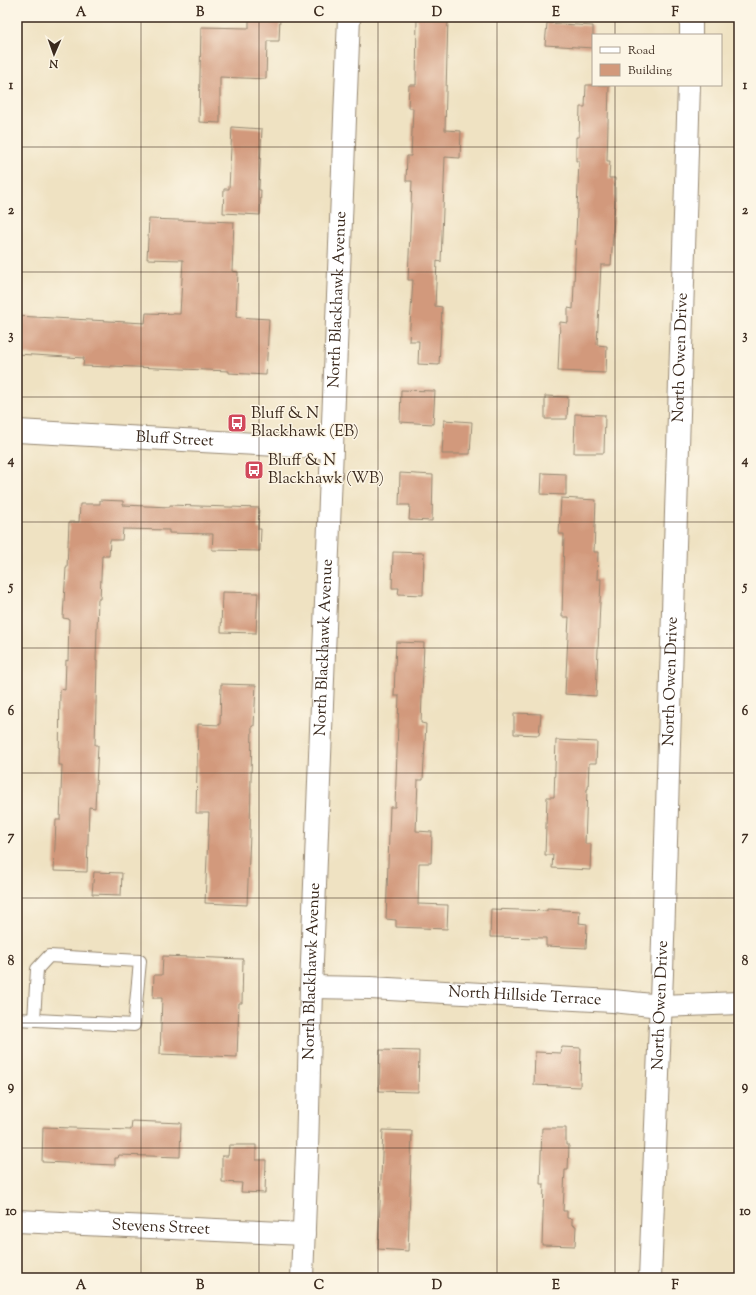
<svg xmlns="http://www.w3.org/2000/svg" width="756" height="1295" font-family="'Sorts Mill Goudy',serif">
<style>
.building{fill:#d2997b}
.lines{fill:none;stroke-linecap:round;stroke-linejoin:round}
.lane-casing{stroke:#958670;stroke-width:14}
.street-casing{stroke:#958670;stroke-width:24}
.secondary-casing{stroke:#958670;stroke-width:24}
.lane{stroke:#fff;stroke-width:12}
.street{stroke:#fff;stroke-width:22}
.secondary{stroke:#fff;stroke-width:22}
.grid{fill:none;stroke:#3b2a1e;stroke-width:1;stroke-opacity:0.55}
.labels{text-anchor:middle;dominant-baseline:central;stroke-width:3;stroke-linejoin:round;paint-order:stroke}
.street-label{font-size:16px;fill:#3b2a1e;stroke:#fcf5e5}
.poi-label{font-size:16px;fill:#3b2a1e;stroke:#fcf5e5;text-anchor:start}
.neatline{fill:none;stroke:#3b2a1e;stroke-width:1.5}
.grid-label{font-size:13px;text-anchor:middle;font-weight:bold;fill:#3b2a1e}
</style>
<rect width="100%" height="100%" fill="#fcf5e5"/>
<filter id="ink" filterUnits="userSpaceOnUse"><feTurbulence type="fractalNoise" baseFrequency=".025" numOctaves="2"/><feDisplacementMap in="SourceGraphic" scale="8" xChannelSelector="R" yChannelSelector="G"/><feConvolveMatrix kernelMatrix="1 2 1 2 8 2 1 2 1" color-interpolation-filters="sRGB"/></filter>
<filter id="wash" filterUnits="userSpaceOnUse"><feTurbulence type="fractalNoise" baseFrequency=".012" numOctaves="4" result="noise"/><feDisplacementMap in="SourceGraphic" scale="16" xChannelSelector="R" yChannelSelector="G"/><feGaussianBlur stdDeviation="0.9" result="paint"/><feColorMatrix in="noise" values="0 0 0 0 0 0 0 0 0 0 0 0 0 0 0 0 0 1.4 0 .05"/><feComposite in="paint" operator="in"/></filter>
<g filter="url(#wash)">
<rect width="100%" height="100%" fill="#efe2c2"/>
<g id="blocks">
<!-- building -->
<g class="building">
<polygon points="249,17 280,17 279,41 267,41 266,79 220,77 220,123 199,122 201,27 249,28"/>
<polygon points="417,17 448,17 445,130 461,131 460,158 445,157 441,262 437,261 435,306 442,307 439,365 418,364 419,341 409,341 413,280 408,280 412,181 406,181 407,156 411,156 413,108 408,108 409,85 416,85"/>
<polygon points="547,23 593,26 593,48 545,45"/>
<polygon points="586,85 609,85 607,161 610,161 609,178 615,178 615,202 611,265 601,265 597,345 607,346 606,373 558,371 560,322 568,323 568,308 573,309 579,161 576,161 576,137 579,137 580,107 585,107"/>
<polygon points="232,127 262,129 259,190 261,190 260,215 223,213 224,189 229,189"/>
<polygon points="149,219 234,222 232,271 238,272 236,317 269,319 266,375 229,373 229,371 111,366 111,367 83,366 84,358 17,354 17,316 145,323 146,313 180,314 183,260 147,259"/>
<polygon points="401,390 435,391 433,424 400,422"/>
<polygon points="545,396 568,397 567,419 545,419"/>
<polygon points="575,414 605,415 604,453 574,453"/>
<polygon points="444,420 472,422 470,454 442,454"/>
<polygon points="400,473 433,475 432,521 409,520 410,505 399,505"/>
<polygon points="542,473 566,474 566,495 541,494"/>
<polygon points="561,498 596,500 594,552 598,552 597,579 601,579 596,696 565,694 569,617 562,617 564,534 559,534"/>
<polygon points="100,500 123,501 123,505 170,507 170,505 259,508 258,529 261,529 260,551 212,550 213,534 169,533 169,530 123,529 122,540 110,540 109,556 102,556 100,599 98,599 96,661 97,661 95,745 98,745 95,808 89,807 87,872 54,871 56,820 60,820 62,765 59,765 60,689 65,690 66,660 68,661 69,619 63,618 66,568 67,568 69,522 79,522 80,504 100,504"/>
<polygon points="393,552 424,553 423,595 398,594 399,588 392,588"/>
<polygon points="222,592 258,593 256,633 221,632"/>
<polygon points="396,642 424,643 421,723 426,724 423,780 418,780 416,831 432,832 431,863 419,863 418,904 448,905 447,929 396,927 396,920 386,919 390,807 395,807 399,696 394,696"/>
<polygon points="221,684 256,685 254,726 252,726 250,834 247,905 205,903 209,813 196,813 198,724 220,725"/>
<polygon points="514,713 541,714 539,735 514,734"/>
<polygon points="556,740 597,742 596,763 589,763 588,789 587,789 585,844 591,844 590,870 552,868 553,855 545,855 547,797 554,797"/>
<polygon points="94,872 122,873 121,895 92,894"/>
<polygon points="491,909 547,911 547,909 580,911 579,923 587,924 586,948 546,946 546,938 490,937"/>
<polygon points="163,956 243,959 242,1003 239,1003 237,1057 160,1054 162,998 153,998 154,975 162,975"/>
<polygon points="562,1047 581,1048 580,1087 534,1085 535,1052 561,1053"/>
<polygon points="380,1050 419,1051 418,1092 379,1091"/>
<polygon points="132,1121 181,1123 180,1157 119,1155 118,1158 115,1158 115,1165 42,1162 43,1127 131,1130"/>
<polygon points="542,1128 566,1128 566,1145 569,1145 568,1170 565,1170 563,1211 567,1211 567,1218 572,1219 572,1225 576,1226 575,1246 542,1245 544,1184 540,1184"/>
<polygon points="383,1130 412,1131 408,1251 378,1249"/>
<polygon points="229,1145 256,1145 256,1160 266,1160 265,1193 241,1192 242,1183 222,1182 222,1156 228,1156"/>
</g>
</g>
</g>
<g filter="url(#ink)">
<use href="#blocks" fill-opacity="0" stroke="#958670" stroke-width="1"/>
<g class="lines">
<!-- lane casing -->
<g class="lane-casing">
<polyline id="lane" points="17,1019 134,1025 140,961 49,956 37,969 34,1020"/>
</g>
<!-- street casing -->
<g class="street-casing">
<g id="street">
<polyline points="691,35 691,17"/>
<path id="s1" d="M311 987 370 988 613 1001 661 1006 739 1003"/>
<path id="s2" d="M17 1221 304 1234"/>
<path id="s3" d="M302 1278 307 1152 311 987 332 448"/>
<path id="s4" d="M650 1278 662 973 689 85"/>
</g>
</g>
<!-- secondary casing -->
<g class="secondary-casing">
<g id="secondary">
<path id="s5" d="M17 431 332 448 349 17"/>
</g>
</g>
<!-- lane -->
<use href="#lane" class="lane"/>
<!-- street -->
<use href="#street" class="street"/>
<!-- secondary -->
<use href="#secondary" class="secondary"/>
</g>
</g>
<!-- grid -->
<path class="grid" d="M141 17V1278M259 17V1278M378 17V1278M497 17V1278M615 17V35M615 85V1278M17 147H739M17 272H739M17 397H739M17 522H739M17 648H739M17 773H739M17 898H739M17 1023H739M17 1148H739"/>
<!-- icons -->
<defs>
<g id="bus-square" transform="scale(1)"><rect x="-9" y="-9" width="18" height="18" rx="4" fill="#d1495b" stroke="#fcf5e5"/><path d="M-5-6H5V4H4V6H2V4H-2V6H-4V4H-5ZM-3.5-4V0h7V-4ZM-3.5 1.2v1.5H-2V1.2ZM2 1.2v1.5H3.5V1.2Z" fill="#fff"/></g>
</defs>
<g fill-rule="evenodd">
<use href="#bus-square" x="237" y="423"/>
<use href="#bus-square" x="254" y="470"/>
</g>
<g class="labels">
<!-- street labels -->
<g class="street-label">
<text stroke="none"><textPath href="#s5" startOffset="464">North Blackhawk Avenue</textPath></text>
<text stroke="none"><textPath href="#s4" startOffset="921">North Owen Drive</textPath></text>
<text stroke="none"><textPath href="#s5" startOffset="158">Bluff Street</textPath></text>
<text stroke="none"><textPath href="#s3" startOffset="631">North Blackhawk Avenue</textPath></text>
<text stroke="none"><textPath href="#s4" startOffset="597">North Owen Drive</textPath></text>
<text stroke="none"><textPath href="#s3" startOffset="307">North Blackhawk Avenue</textPath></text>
<text stroke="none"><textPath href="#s1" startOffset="214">North Hillside Terrace</textPath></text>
<text stroke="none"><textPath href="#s4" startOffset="273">North Owen Drive</textPath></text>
<text stroke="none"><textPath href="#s2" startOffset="144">Stevens Street</textPath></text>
</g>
<!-- poi labels -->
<g class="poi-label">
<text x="251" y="414">Bluff &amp; N<tspan x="251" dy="18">Blackhawk (EB)</tspan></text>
<text x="268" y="461">Bluff &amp; N<tspan x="268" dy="18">Blackhawk (WB)</tspan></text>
</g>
</g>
<!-- margin -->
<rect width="756" height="1295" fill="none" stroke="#fcf5e5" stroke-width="44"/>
<!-- legend -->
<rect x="592" y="34" width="130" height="52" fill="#fcf5e5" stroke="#afa495"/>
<rect x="600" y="47" width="20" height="6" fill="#ffffff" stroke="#afa495"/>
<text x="628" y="54" font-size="12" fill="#3b2a1e">Road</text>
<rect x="600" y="64" width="20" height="12" fill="#d2997b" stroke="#afa495"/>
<text x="628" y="74" font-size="12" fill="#3b2a1e">Building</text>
<!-- north arrow -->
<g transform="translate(54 54) rotate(182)" stroke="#fcf5e5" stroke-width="3" paint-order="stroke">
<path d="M0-3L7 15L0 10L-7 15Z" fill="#3b2a1e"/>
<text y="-6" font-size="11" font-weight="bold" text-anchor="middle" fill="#3b2a1e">N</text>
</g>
<rect x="22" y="22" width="712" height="1251" class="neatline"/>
<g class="grid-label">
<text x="81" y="16">A</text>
<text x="200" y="16">B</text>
<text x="319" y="16">C</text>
<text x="437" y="16">D</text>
<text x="556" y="16">E</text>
<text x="675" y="16">F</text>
<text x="11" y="89">1</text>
<text x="745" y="89">1</text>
<text x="11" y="214">2</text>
<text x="745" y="214">2</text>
<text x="11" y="339">3</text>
<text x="745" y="339">3</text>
<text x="11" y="464">4</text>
<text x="745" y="464">4</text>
<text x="11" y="590">5</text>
<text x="745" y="590">5</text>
<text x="11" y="715">6</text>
<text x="745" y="715">6</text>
<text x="11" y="840">7</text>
<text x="745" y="840">7</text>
<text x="11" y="965">8</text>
<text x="745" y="965">8</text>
<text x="11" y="1090">9</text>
<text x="745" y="1090">9</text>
<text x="11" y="1215">10</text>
<text x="745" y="1215">10</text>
<text x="81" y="1289">A</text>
<text x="200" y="1289">B</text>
<text x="319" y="1289">C</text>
<text x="437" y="1289">D</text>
<text x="556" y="1289">E</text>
<text x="675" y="1289">F</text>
</g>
</svg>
